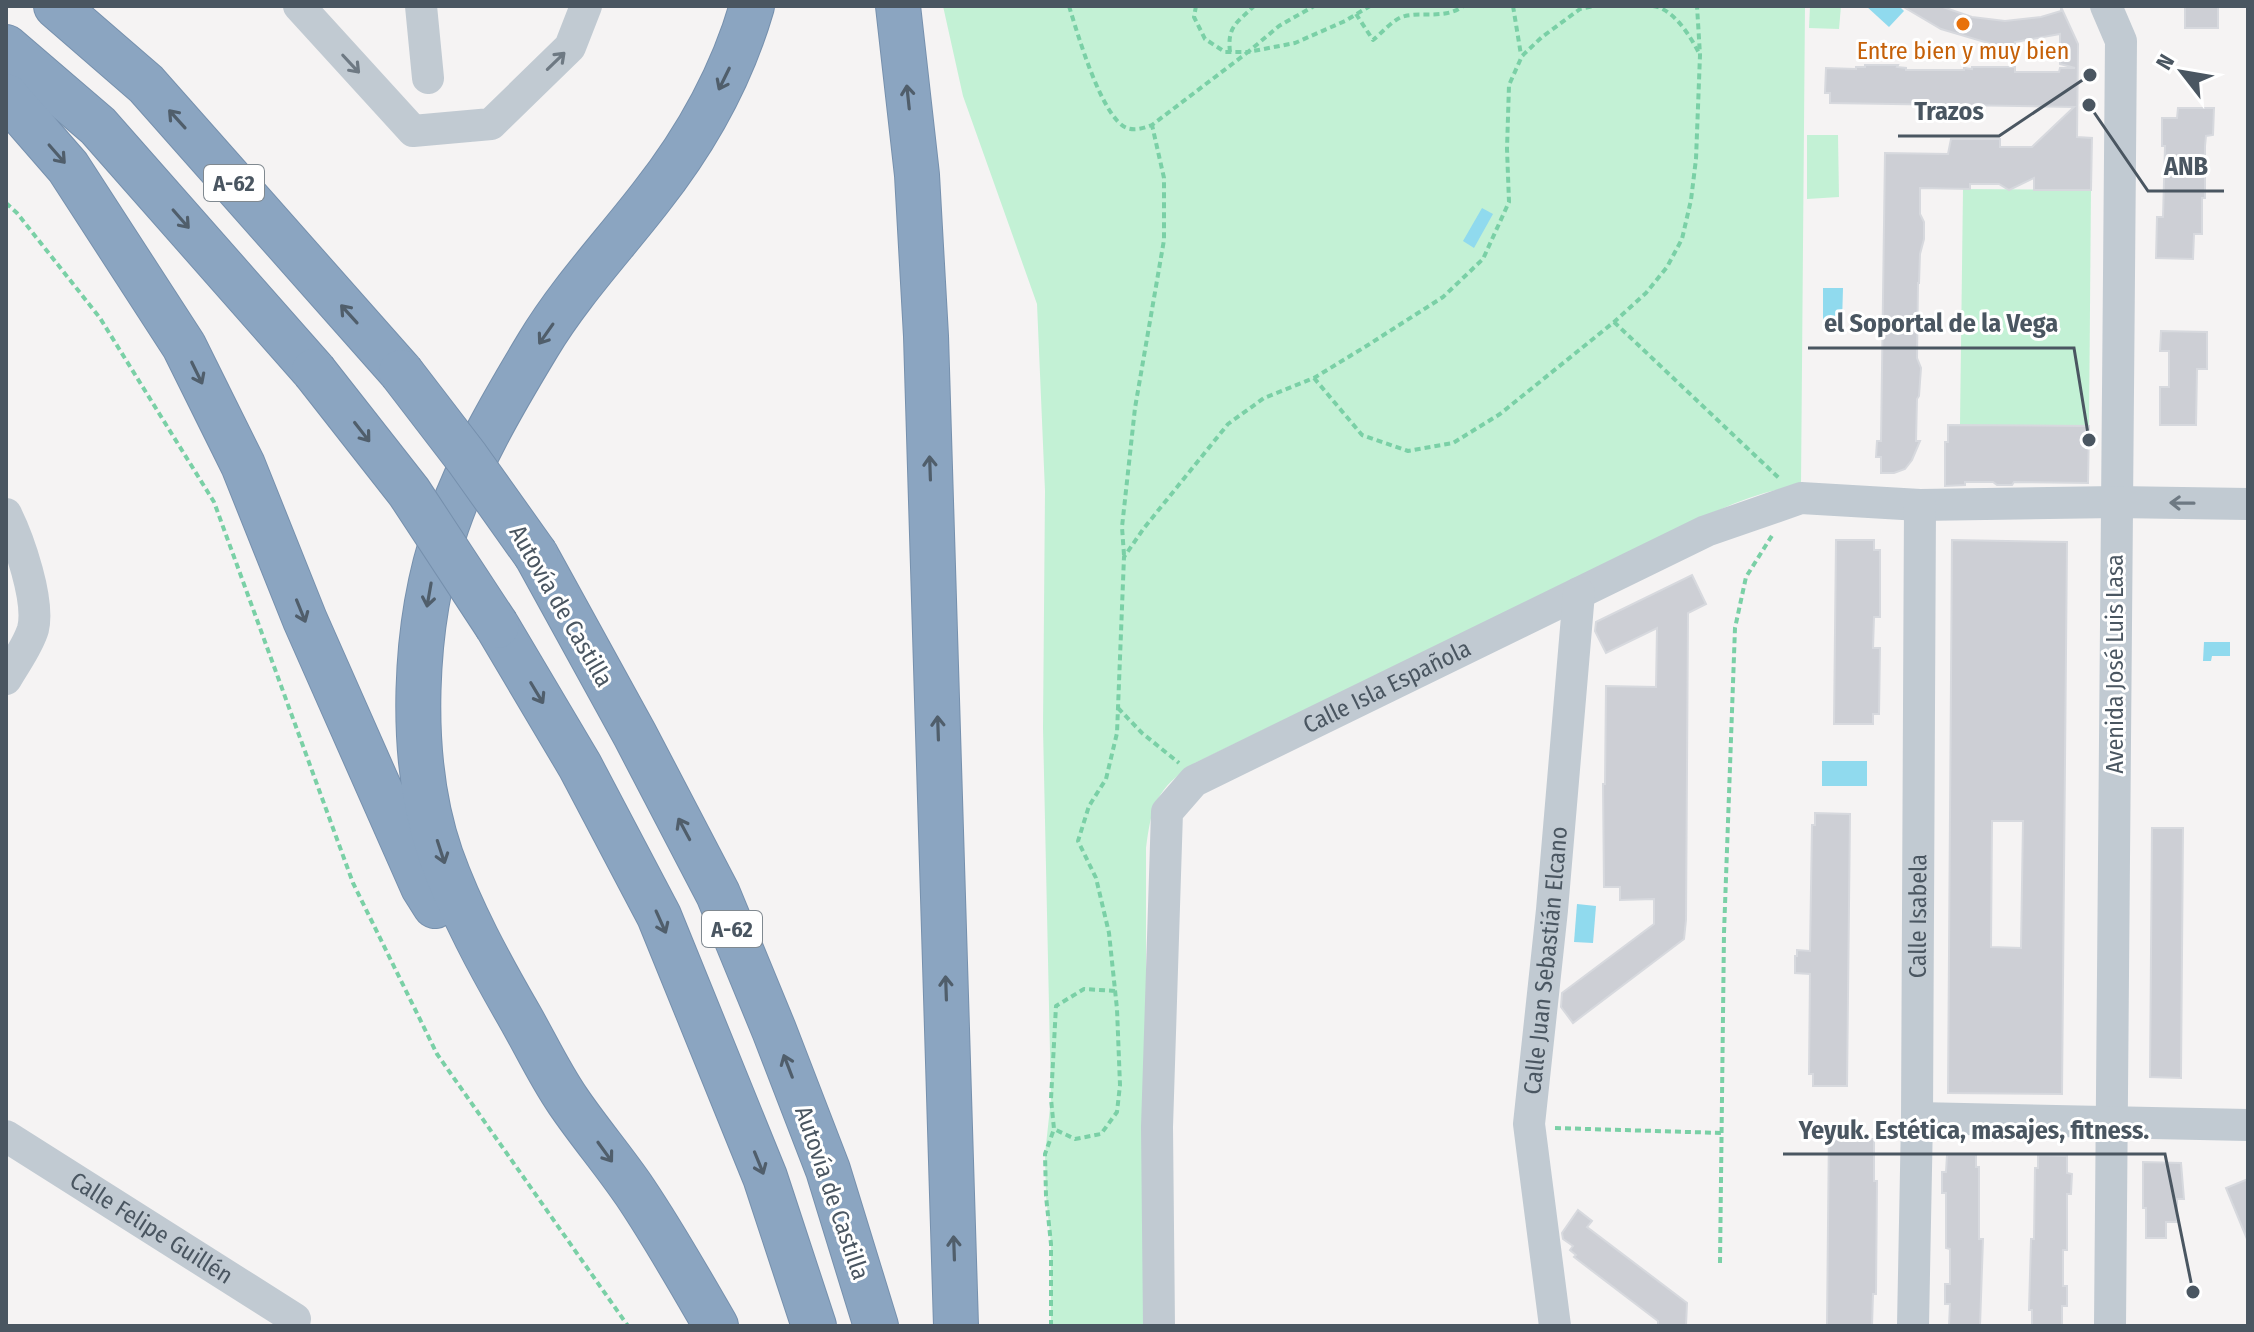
<svg xmlns="http://www.w3.org/2000/svg" width="2254" height="1332" font-family="'Fira Sans Condensed',sans-serif">
<style>
.green{fill:#c3f1d5}
.water{fill:#90daee}
.building{fill:#cdcfd5;stroke:#d7d9de;stroke-width:2;fill-rule:evenodd}
.lines{fill:none;stroke-linecap:round;stroke-linejoin:round}
.highway-casing{stroke:#7690ad;stroke-width:46}
.path{stroke:#7ad0a6;stroke-width:4;stroke-dasharray:6 4;stroke-linecap:butt}
.minor{stroke:#c1cad2;stroke-width:32}
.highway{stroke:#8ba5c1;stroke-width:44}
.highway-bridge-casing{stroke:#7690ad;stroke-width:46;stroke-linecap:butt}
.highway-bridge{stroke:#8ba5c1;stroke-width:44}
.oneway{stroke:#6e7983}
.oneway2{stroke:#505e6b}
.food-dot{fill:#e8710a;stroke:#fff;stroke-width:3}
.labels{text-anchor:middle;dominant-baseline:central;stroke-width:6;stroke-linejoin:round;paint-order:stroke}
.shield{fill:#fff;stroke:#808990;stroke-width:2}
.shield-label{font-size:22px;font-weight:bold;fill:#4a5661}
.food-label{font-size:24px;fill:#c56008;stroke:#fff}
.street-label{font-size:24px;fill:#4a5661;stroke:#fff}
.leader{fill:none;stroke:#4a5661;stroke-width:3}
.callout-dot{fill:#4a5661;stroke:#fff;stroke-width:3}
.callout-label{font-size:26px;text-anchor:middle;font-weight:bold;fill:#4a5661;stroke:#fff;stroke-width:6;stroke-linejoin:round;paint-order:stroke}
</style>
<rect width="100%" height="100%" fill="#f5f3f3"/>
<!-- green -->
<g class="green">
<path d="M943 6H1805L1801 486C1765 490 1736 502 1704 517L1195 763C1156 789 1152 804 1146 848V1326H1051V1244L1046 1196 1045 1154 1051 1099 1043 728 1045 491 1037 304 963 96Z"/>
<polygon points="1810,6 1841,6 1839,29 1809,28"/>
<polygon points="1807,135 1838,135 1839,197 1807,199"/>
<polygon points="1963,189 2091,190 2089,426 1960,425"/>
</g>
<!-- water -->
<g class="water">
<polygon points="1866,6 1899,6 1904,11 1889,27"/>
<polygon points="1482,208 1493,214 1474,248 1463,241"/>
<polygon points="1823,288 1843,288 1842,322 1833,321 1834,328 1823,327"/>
<polygon points="2204,642 2230,642 2230,656 2212,656 2211,661 2203,661"/>
<rect x="1822" y="761" width="45" height="25"/>
<polygon points="1577,904 1596,906 1593,943 1574,942"/>
</g>
<!-- building -->
<g class="building">
<polygon points="1902,6 1940,6 1972,17 2005,21 2041,17 2061,11 2061,7 2078,44 2077,137 2092,138 2091,190 2034,190 2034,178 2009,190 1999,184 1970,184 1970,189 1920,188 1920,214 1924,222 1924,239 1920,254 1919,283 1918,283 1917,358 1921,368 1919,396 1917,399 1916,441 1920,441 1912,460 1905,469 1894,473 1881,473 1881,457 1876,457 1877,441 1881,441 1885,153 1948,154 1951,139 2000,139 2000,147 2032,147 2074,107 1830,103 1830,93 1825,93 1826,68 1856,69 1856,67 1865,67 1865,65 1898,65 1897,67 1906,68 1906,70 1964,70 1964,68 1972,69 1972,67 2015,67 2015,72 2059,72 2060,68 2075,68 2060,64 2060,34 2015,42 2015,51 1941,29"/>
<rect x="2185" y="6" width="33" height="22"/>
<polygon points="2178,108 2214,108 2213,135 2206,136 2205,146 2205,198 2202,198 2202,234 2194,234 2193,259 2156,258 2157,217 2163,217 2165,146 2162,146 2162,118 2177,118"/>
<polygon points="2161,331 2207,332 2207,369 2197,369 2196,425 2160,425 2160,387 2169,387 2169,351 2160,351"/>
<polygon points="1948,425 2089,426 2088,483 2014,482 2012,485 1997,485 1993,482 1965,482 1965,485 1945,486 1945,442 1948,442"/>
<polygon points="1836,540 1874,540 1874,550 1880,550 1880,617 1874,617 1873,648 1880,648 1879,714 1873,714 1873,724 1834,724"/>
<path d="M1952 540 2067 542 2062 1094 1948 1093ZM1992 821H2023L2021 948 1991 947Z"/>
<polygon points="1692,575 1706,604 1688,613 1686,920 1684,939 1573,1023 1561,1007 1562,993 1654,924 1654,899 1620,900 1620,887 1604,887 1603,784 1605,784 1606,686 1656,687 1657,628 1606,653 1595,631 1596,622"/>
<polygon points="1815,813 1850,814 1847,1086 1813,1086 1813,1074 1809,1074 1810,974 1795,973 1795,956 1797,956 1797,950 1810,951 1812,825 1815,825"/>
<polygon points="2152,828 2183,828 2181,1078 2150,1077"/>
<polygon points="1829,1125 1858,1125 1861,1139 1874,1139 1874,1181 1877,1181 1876,1294 1873,1294 1872,1326 1827,1326"/>
<polygon points="1947,1155 1976,1155 1976,1167 1979,1167 1979,1239 1983,1239 1980,1326 1949,1326 1950,1304 1945,1304 1945,1284 1950,1284 1950,1249 1946,1248 1946,1193 1942,1193 1942,1172 1946,1172"/>
<polygon points="2038,1155 2067,1156 2067,1173 2072,1174 2071,1194 2067,1194 2067,1250 2063,1250 2063,1286 2067,1286 2067,1306 2062,1306 2062,1326 2032,1326 2032,1310 2029,1310 2031,1239 2034,1239 2035,1168 2038,1168"/>
<polygon points="2143,1162 2181,1163 2184,1199 2177,1199 2177,1222 2166,1222 2166,1238 2146,1238 2146,1208 2143,1208"/>
<polygon points="2248,1179 2248,1239 2247,1239 2226,1188"/>
<polygon points="1578,1210 1592,1221 1587,1227 1687,1303 1686,1326 1658,1326 1658,1321 1574,1257 1576,1255 1570,1250 1573,1246 1563,1239 1562,1233"/>
</g>
<g class="lines">
<!-- highway casing -->
<g class="highway-casing">
<g id="highway">
<polyline points="56,6 146,84 401,372"/>
<polyline points="898,6 917,175 926,336 956,1326"/>
<polyline points="6,47 98,126 314,371"/>
<polyline points="6,96 68,167 184,346 243,465 305,620 423,887 435,906"/>
<polyline points="536,555 635,735 718,894 774,1030 828,1170 876,1326"/>
<polyline points="497,626 580,766 659,916 765,1177 814,1326"/>
<path d="M716 1326C690 1281 664 1235 635 1192 614 1161 589 1132 568 1101 550 1075 536 1045 520 1017 490 965 461 912 441 856 407 758 413 622 447 525 469 461 503 403 538 345 569 293 614 245 651 197 696 140 732 75 752 6"/>
</g>
</g>
<!-- path -->
<g class="path">
<path d="M1069 6C1077 32 1102 119 1127 128 1135 131 1144 128 1152 125L1248 52 1295 43 1345 21 1370 6"/>
<polyline points="1196,6 1194,17 1205,39 1225,52 1248,52 1279,26 1314,6"/>
<polyline points="1513,6 1521,55"/>
<path d="M1653 6C1674 9 1690 36 1699 53"/>
<path d="M1356 14 1373 40C1382 33 1394 18 1405 16 1423 12 1447 19 1463 6"/>
<path d="M1230 52C1227 26 1237 23 1254 6"/>
<polyline points="6,203 17,213 100,318 214,502 353,883 437,1054 628,1326"/>
<polyline points="1614,322 1781,480"/>
<polyline points="1314,378 1362,435 1408,451 1453,443 1500,414 1614,322 1646,293 1667,267 1682,239 1691,200 1696,159 1700,55 1697,6"/>
<polyline points="1124,555 1122,527 1135,408 1164,240 1164,178 1152,125"/>
<polyline points="1118,708 1142,733 1179,763"/>
<polyline points="1115,991 1084,989 1056,1006 1051,1099 1054,1129 1075,1139 1101,1134 1117,1112 1120,1085 1117,1009 1109,933 1096,878 1078,841 1089,806 1106,779 1117,733 1124,557 1144,528 1228,424 1264,398 1314,378 1368,345 1443,297 1483,259 1509,202 1507,149 1509,85 1522,56 1542,37 1580,9 1594,6"/>
<polyline points="1555,1128 1722,1133"/>
<polyline points="1720,1263 1724,933 1735,628 1746,577 1773,534"/>
<polyline points="1051,1326 1051,1244 1046,1196 1045,1154 1054,1129"/>
</g>
<!-- minor -->
<g class="minor">
<polyline points="299,6 413,131 491,124 570,47 586,6"/>
<polyline points="421,6 428,78"/>
<polyline points="2106,6 2121,41 2110,1326"/>
<path d="M6 514C19 540 40 601 33 629 28 646 15 663 6 679"/>
<polyline points="1917,1118 2248,1125"/>
<path id="s1" d="M6 1136 295 1319"/>
<path id="s2" d="M1159 1326 1157 1127 1167 812 1194 781 1706 531 1801 498 1920 505 2116 502 2248 504"/>
<path id="s3" d="M1555 1326 1529 1124 1552 910 1579 593"/>
<path id="s4" d="M1913 1326 1917 1118 1920 505"/>
</g>
<!-- highway -->
<use href="#highway" class="highway"/>
<!-- highway-bridge casing -->
<g class="highway-bridge-casing">
<g id="highway-bridge">
<polyline points="314,371 409,492 497,626"/>
<polyline points="401,372 467,458 536,555"/>
</g>
</g>
<!-- highway-bridge -->
<use href="#highway-bridge" class="highway-bridge"/>
</g>
<!-- one-way arrows -->
<defs><path id="oneway-shaft" d="M-6 0H5M1.5-3L5.5 0L1.5 3" fill="none" stroke-width="1.6" stroke-linecap="round" stroke-linejoin="round" transform="scale(2)"/></defs>
<g class="oneway">
<use href="#oneway-shaft" transform="translate(556 61) rotate(-44)"/>
<use href="#oneway-shaft" transform="translate(351 64) rotate(47)"/>
<use href="#oneway-shaft" transform="translate(2182 503) rotate(-179)"/>
</g>
<g class="oneway2">
<use href="#oneway-shaft" transform="translate(724 79) rotate(116)"/>
<use href="#oneway-shaft" transform="translate(908 97) rotate(-96)"/>
<use href="#oneway-shaft" transform="translate(177 119) rotate(-132)"/>
<use href="#oneway-shaft" transform="translate(57 154) rotate(49)"/>
<use href="#oneway-shaft" transform="translate(181 219) rotate(49)"/>
<use href="#oneway-shaft" transform="translate(349 314) rotate(-132)"/>
<use href="#oneway-shaft" transform="translate(546 334) rotate(125)"/>
<use href="#oneway-shaft" transform="translate(197 373) rotate(64)"/>
<use href="#oneway-shaft" transform="translate(362 432) rotate(52)"/>
<use href="#oneway-shaft" transform="translate(930 468) rotate(-92)"/>
<use href="#oneway-shaft" transform="translate(429 595) rotate(100)"/>
<use href="#oneway-shaft" transform="translate(301 611) rotate(68)"/>
<use href="#oneway-shaft" transform="translate(537 693) rotate(59)"/>
<use href="#oneway-shaft" transform="translate(938 728) rotate(-92)"/>
<use href="#oneway-shaft" transform="translate(684 829) rotate(-118)"/>
<use href="#oneway-shaft" transform="translate(441 852) rotate(72)"/>
<use href="#oneway-shaft" transform="translate(661 922) rotate(66)"/>
<use href="#oneway-shaft" transform="translate(946 988) rotate(-92)"/>
<use href="#oneway-shaft" transform="translate(788 1066) rotate(-111)"/>
<use href="#oneway-shaft" transform="translate(605 1152) rotate(54)"/>
<use href="#oneway-shaft" transform="translate(759 1163) rotate(68)"/>
<use href="#oneway-shaft" transform="translate(954 1248) rotate(-92)"/>
</g>
<!-- markers -->
<circle class="food-dot" cx="1963" cy="24" r="8"/>
<g class="labels">
<!-- shield labels -->
<g class="shield">
<rect x="204" y="165" width="60" height="36" rx="6"/>
<rect x="702" y="911" width="60" height="36" rx="6"/>
</g>
<g class="shield-label">
<text x="234" y="183">A-62</text>
<text x="732" y="929">A-62</text>
</g>
<!-- food labels -->
<g class="food-label">
<text x="1963" y="51">Entre bien y muy bien</text>
</g>
<!-- street labels -->
<g class="street-label">
<text transform="translate(561 606) rotate(60)">Autovía de Castilla</text>
<text transform="translate(2115 664) rotate(-90)">Avenida José Luis Lasa</text>
<text stroke="none"><textPath href="#s2" startOffset="770">Calle Isla Española</textPath></text>
<text stroke="none"><textPath href="#s4" startOffset="410">Calle Isabela</textPath></text>
<text stroke="none"><textPath href="#s3" startOffset="368">Calle Juan Sebastián Elcano</textPath></text>
<text transform="translate(832 1193) rotate(71)">Autovía de Castilla</text>
<text stroke="none"><textPath href="#s1" startOffset="172">Calle Felipe Guillén</textPath></text>
</g>
</g>
<!-- callouts -->
<path class="leader" d="M2090 75L1999 136H1898M2089 105L2148 191H2224M2089 440L2074 348H1808M2193 1292L2165 1154H1783"/>
<g class="callout-dot">
<circle cx="2090" cy="75" r="8"/>
<circle cx="2089" cy="105" r="8"/>
<circle cx="2089" cy="440" r="8"/>
<circle cx="2193" cy="1292" r="8"/>
</g>
<g class="callout-label">
<text x="1949" y="120">Trazos</text>
<text x="2186" y="175">ANB</text>
<text x="1941" y="332">el Soportal de la Vega</text>
<text x="1974" y="1139">Yeyuk. Estética, masajes, fitness.</text>
</g>
<!-- border -->
<rect width="2254" height="1332" fill="none" stroke="#4a5661" stroke-width="16"/>
<!-- north arrow -->
<g transform="translate(2182 72) rotate(301)" stroke="#ffffff" stroke-width="6" paint-order="stroke">
<path d="M0-6L14 30L0 20L-14 30Z" fill="#4a5661"/>
<text y="-12" font-size="22" font-weight="bold" text-anchor="middle" fill="#4a5661">N</text>
</g>
</svg>
